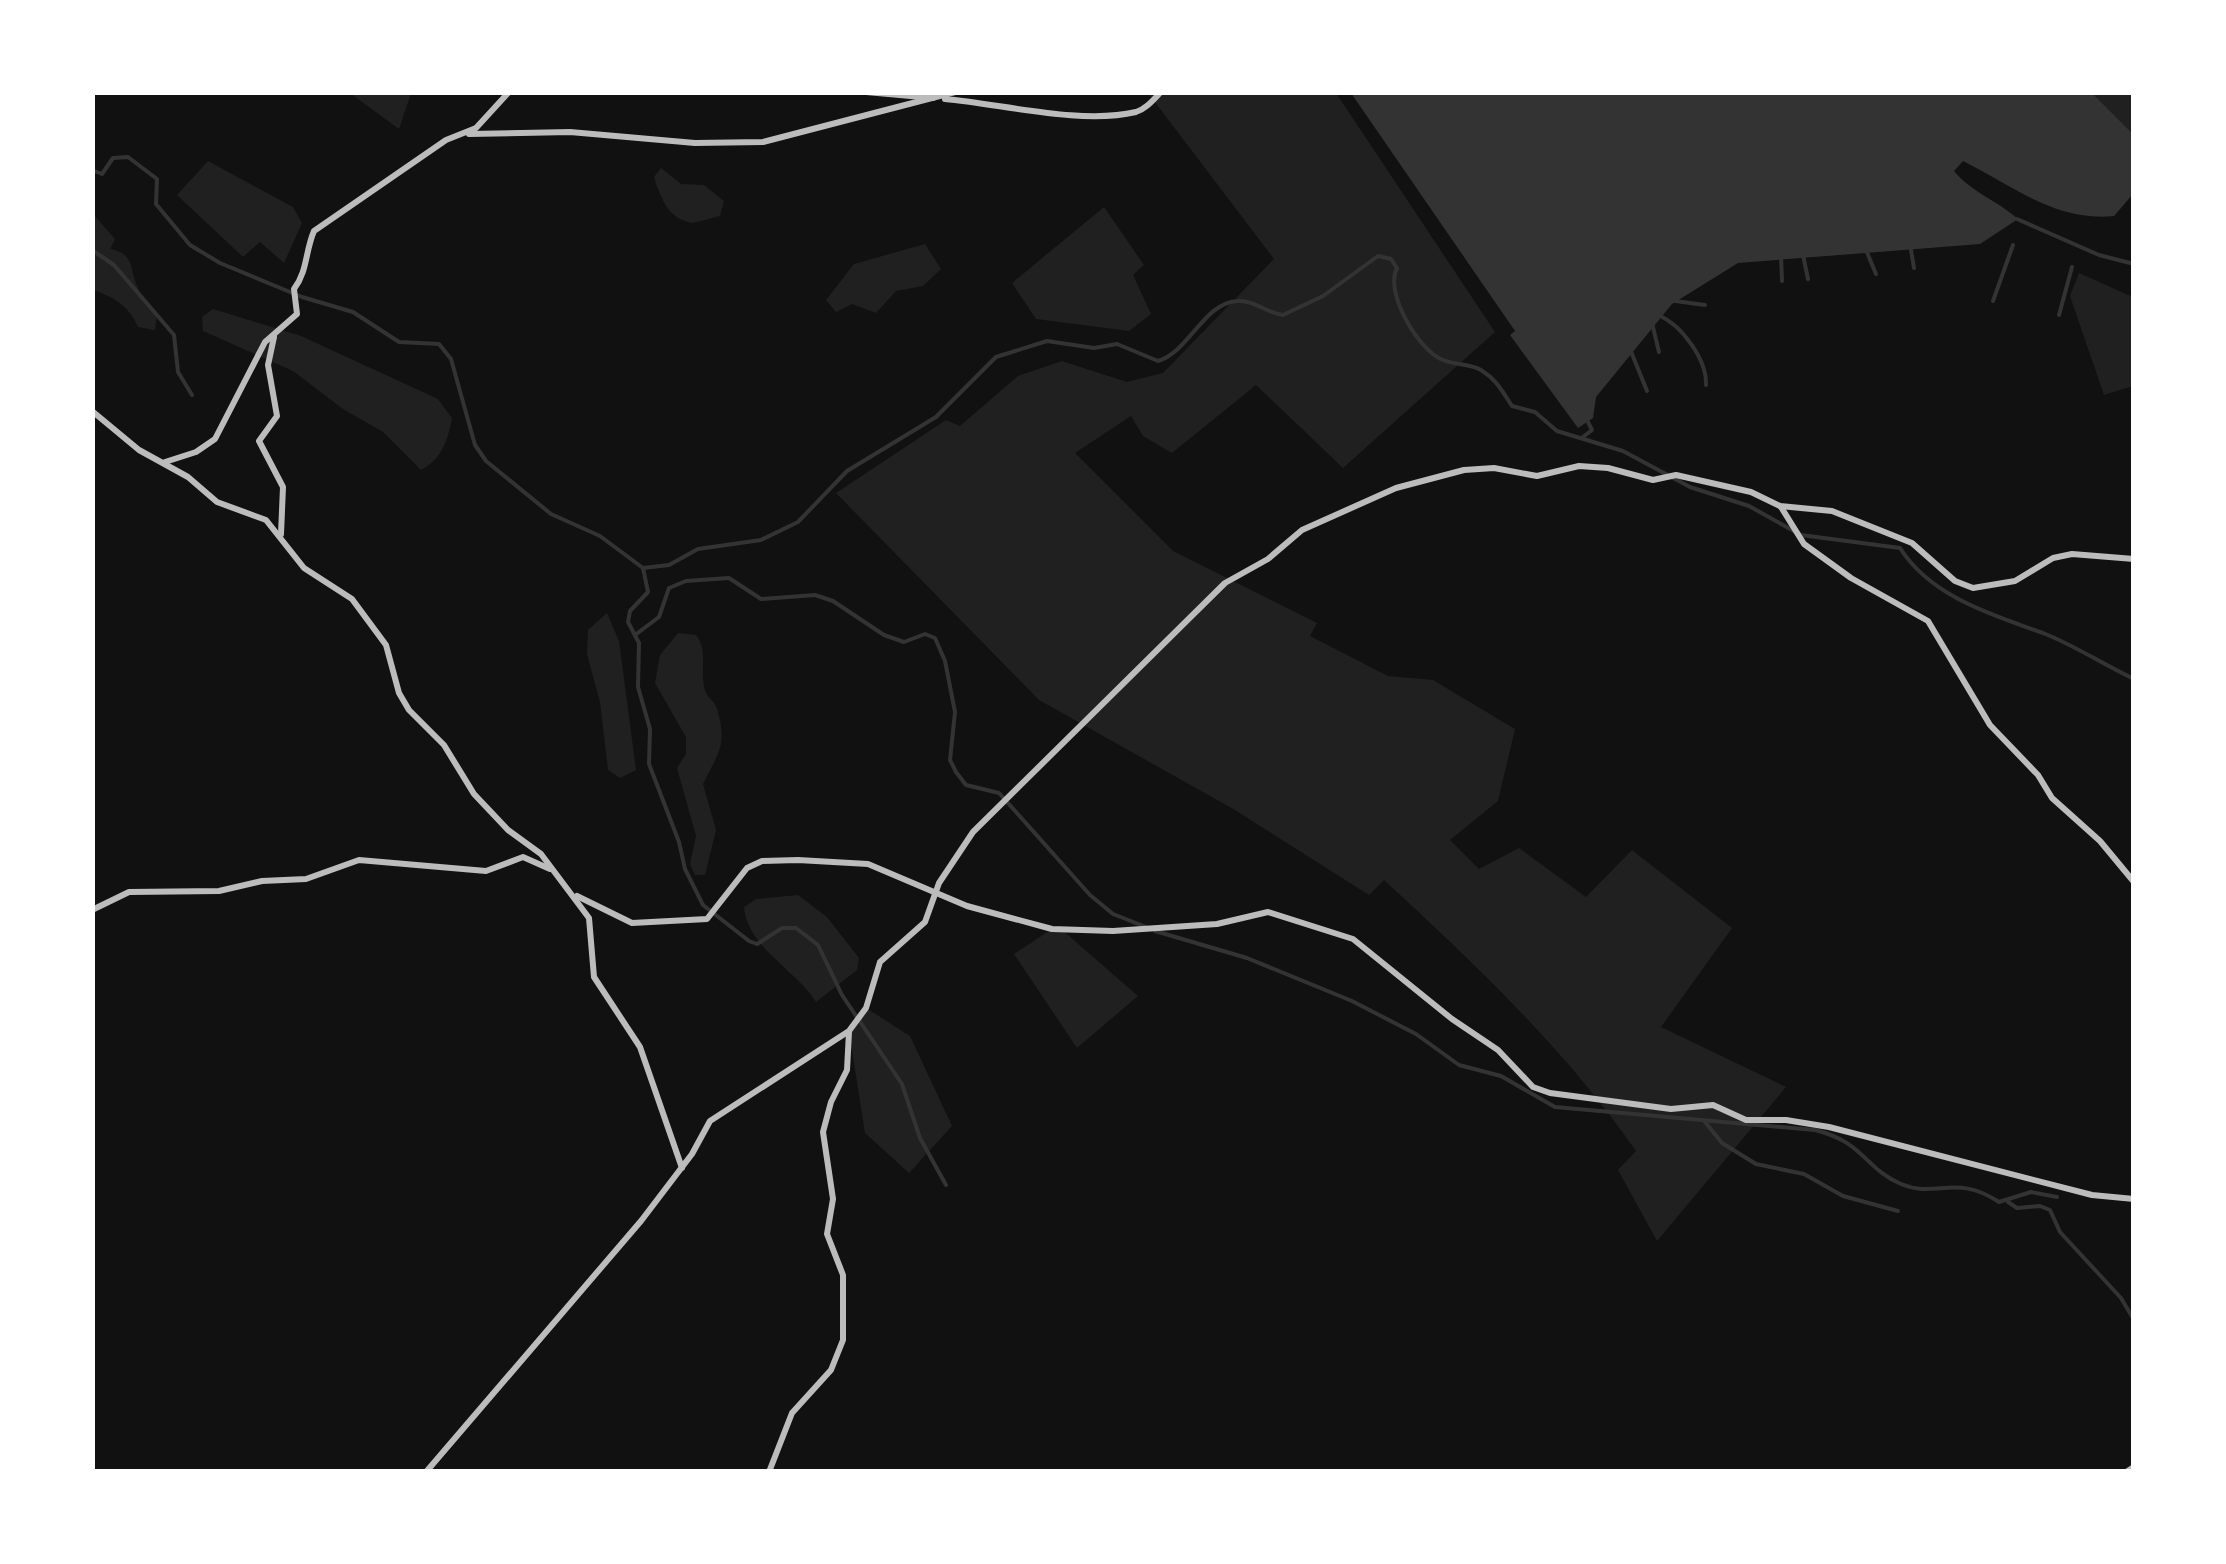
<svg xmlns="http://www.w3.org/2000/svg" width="2226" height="1564" font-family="'PT Serif',serif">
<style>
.green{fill:#202020}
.water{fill:#333}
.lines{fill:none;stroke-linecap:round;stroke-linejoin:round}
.stream{stroke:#333;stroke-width:4}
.minor{stroke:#bcbcbc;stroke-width:6}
.tertiary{stroke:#bcbcbc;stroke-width:8}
</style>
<rect width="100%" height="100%" fill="#111"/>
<!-- green -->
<g class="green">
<polygon points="350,93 411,93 399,129"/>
<path d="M1148 93H1336L1495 332 1343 468 1256 385 1172 453 1143 436 1131 416 1075 453 1173 551 1317 623 1310 636 1388 676 1433 680 1515 729 1498 801 1450 840 1479 869 1519 848 1586 897 1632 850 1732 928 1661 1027 1786 1087 1657 1241 1618 1170 1636 1151C1564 1048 1476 965 1384 880L1369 895 1235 810 1039 700 836 493 946 420 960 426 1018 376 1062 361 1127 382 1163 373 1274 259Z"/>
<polygon points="2092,93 2133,93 2133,134"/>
<polygon points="208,161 293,207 302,223 284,263 260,242 243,257 177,195"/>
<path d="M661 168 681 184 704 185 724 201 720 216 693 223C669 220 661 199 654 177Z"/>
<polygon points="1104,207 1144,265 1133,275 1151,314 1129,331 1036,319 1012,283"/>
<path d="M93 214 115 239 110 249C135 254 129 267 137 286 141 296 151 306 157 314L155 330 138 327C129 306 114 297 93 290Z"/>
<polygon points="925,244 941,269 923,286 896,291 876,313 852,304 836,312 826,300 854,264"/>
<polygon points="2079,273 2133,297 2133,386 2104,395 2070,296"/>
<path d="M213 309 301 336 438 399 452 418C448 440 442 459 421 470L383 432 343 409 293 371 203 331 202 317Z"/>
<polygon points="607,613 619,641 636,770 620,778 608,770 600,702 587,654 588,630"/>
<path d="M678 633 696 635C709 652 699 671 705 690 707 698 715 701 717 709 728 746 718 753 703 784L716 830 705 875H695L690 864 696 836 677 768 686 754V737L655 683 660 655Z"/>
<path d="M798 895 827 917 859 958 857 970 816 1002C796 970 747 947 744 907L756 899Z"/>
<polygon points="1052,929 1061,929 1138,996 1077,1048 1014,954"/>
<polygon points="866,1008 910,1036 952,1126 909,1173 865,1133 849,1031"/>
</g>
<!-- water -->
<path class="water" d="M1351 93H2092L2133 134V194L2114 216C2056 222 2013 186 1963 161L1954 171C1971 192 1998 201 2018 219L1980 244 1738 263 1672 304 1596 397 1593 418 1578 428 1510 335 1515 331Z"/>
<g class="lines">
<!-- stream -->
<g class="stream">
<polyline points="92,170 102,174 113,158 128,157 157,179 156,204 190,245 220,263 302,297 353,312 399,342 439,344 451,359 475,445 486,461 551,514 600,536 643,568 648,592 630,611 628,622 639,643 638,687 650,729 649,764 679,842 685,869 703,905 749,941 757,944 782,928 796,928 818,945 842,995 902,1084 920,1138 946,1185"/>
<polyline points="2017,219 2099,255 2134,264"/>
<polyline points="1910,244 1914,268"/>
<polyline points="92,250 114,265 174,335 178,372 192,395"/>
<polyline points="1866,250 1876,274"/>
<polyline points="1781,255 1782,281"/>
<polyline points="1803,255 1808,279"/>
<polyline points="1675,301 1705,305"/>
<polyline points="1993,301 2013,245"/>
<path d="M1658 315C1682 325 1707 360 1706 385"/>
<polyline points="2059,315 2072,267"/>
<polyline points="1652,323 1659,352"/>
<polyline points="1630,349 1647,391"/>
<polyline points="1583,437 1592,430 1588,422"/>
<path d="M643 568 669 565 698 549 761 540 798 522 847 471 936 417 996 357 1047 341 1094 348 1117 344 1158 361C1189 352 1204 302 1238 301 1254 300 1267 313 1283 315L1323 296 1378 256 1391 259 1397 268C1384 293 1419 351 1443 360 1455 365 1471 364 1481 370 1497 380 1502 391 1512 406L1535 412 1557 431 1623 451 1690 487 1749 506 1801 535 1900 548C1931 597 1993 615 2043 633 2074 645 2104 665 2134 679"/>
<polyline points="635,635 659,617 669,588 686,581 729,578 761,599 815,595 833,601 884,635 904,642 925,634 935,638 945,661 955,712 950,760 956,772 966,785 999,793 1090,895 1113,914 1146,927"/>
<path d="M1155 931 1247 958 1352 1001 1416 1034 1459 1065 1501 1076 1555 1107 1815 1130C1864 1142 1864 1168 1901 1184 1937 1199 1955 1173 1999 1202L2031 1192 2057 1197"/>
<polyline points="1705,1122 1722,1143 1756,1164 1804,1174 1843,1196 1898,1211"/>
<polyline points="2008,1202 2017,1208 2040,1206 2050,1210 2060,1232 2121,1298 2134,1320"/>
</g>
<!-- minor -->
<g class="minor">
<polyline points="866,92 933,98"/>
<path d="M945 99C1002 104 1081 125 1136 112 1146 109 1153 100 1161 92"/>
<polyline points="469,134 570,132 695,143 763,142 955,92"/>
<polyline points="274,337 268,365 277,416 259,441 283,487 281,534"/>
<polyline points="92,411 139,450 188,477 217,502 266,520 304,568 352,599 386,645 399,693 409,710 444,745 474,794 508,830 541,854 589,918 594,977 640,1047 682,1168"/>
<path d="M165 462 196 452 215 439 265 342 297 314 294 289C308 270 305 252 314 231L446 140 476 128 509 92"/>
<polyline points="1781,507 1804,544 1851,578 1928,621 1990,725 2038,775 2052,798 2100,841 2134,882"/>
<polyline points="577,896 632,923 707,919 747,868 762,861 798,860 868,864 967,906 1052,929 1113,931 1217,924 1268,912 1353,939 1452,1019 1498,1050 1533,1087 1550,1093 1671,1109 1713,1105 1746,1120 1786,1120 1829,1127 2092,1195 2134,1199"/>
<polyline points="92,910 129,892 219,891 262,881 306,879 359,860 486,871 523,857 550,869"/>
<polyline points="426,1472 641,1221 692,1154 710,1121 849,1031 866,1008 880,962 925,922 939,883 973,832 1225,583 1268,559 1302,530 1396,488 1464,470 1494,468 1537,476 1579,466 1608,468 1653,480 1676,475 1751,492 1780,506 1832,511 1912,543 1955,581 1973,588 2015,581 2053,558 2072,554 2134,559"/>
<polyline points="769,1472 792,1413 831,1370 843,1340 843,1275 827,1234 833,1199 823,1132 831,1102 847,1070 849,1032"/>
</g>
<!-- tertiary -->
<polyline class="tertiary" points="2128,1472 2134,1468"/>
</g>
<!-- border -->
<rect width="2226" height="1564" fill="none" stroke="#ffffff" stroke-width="190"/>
</svg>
